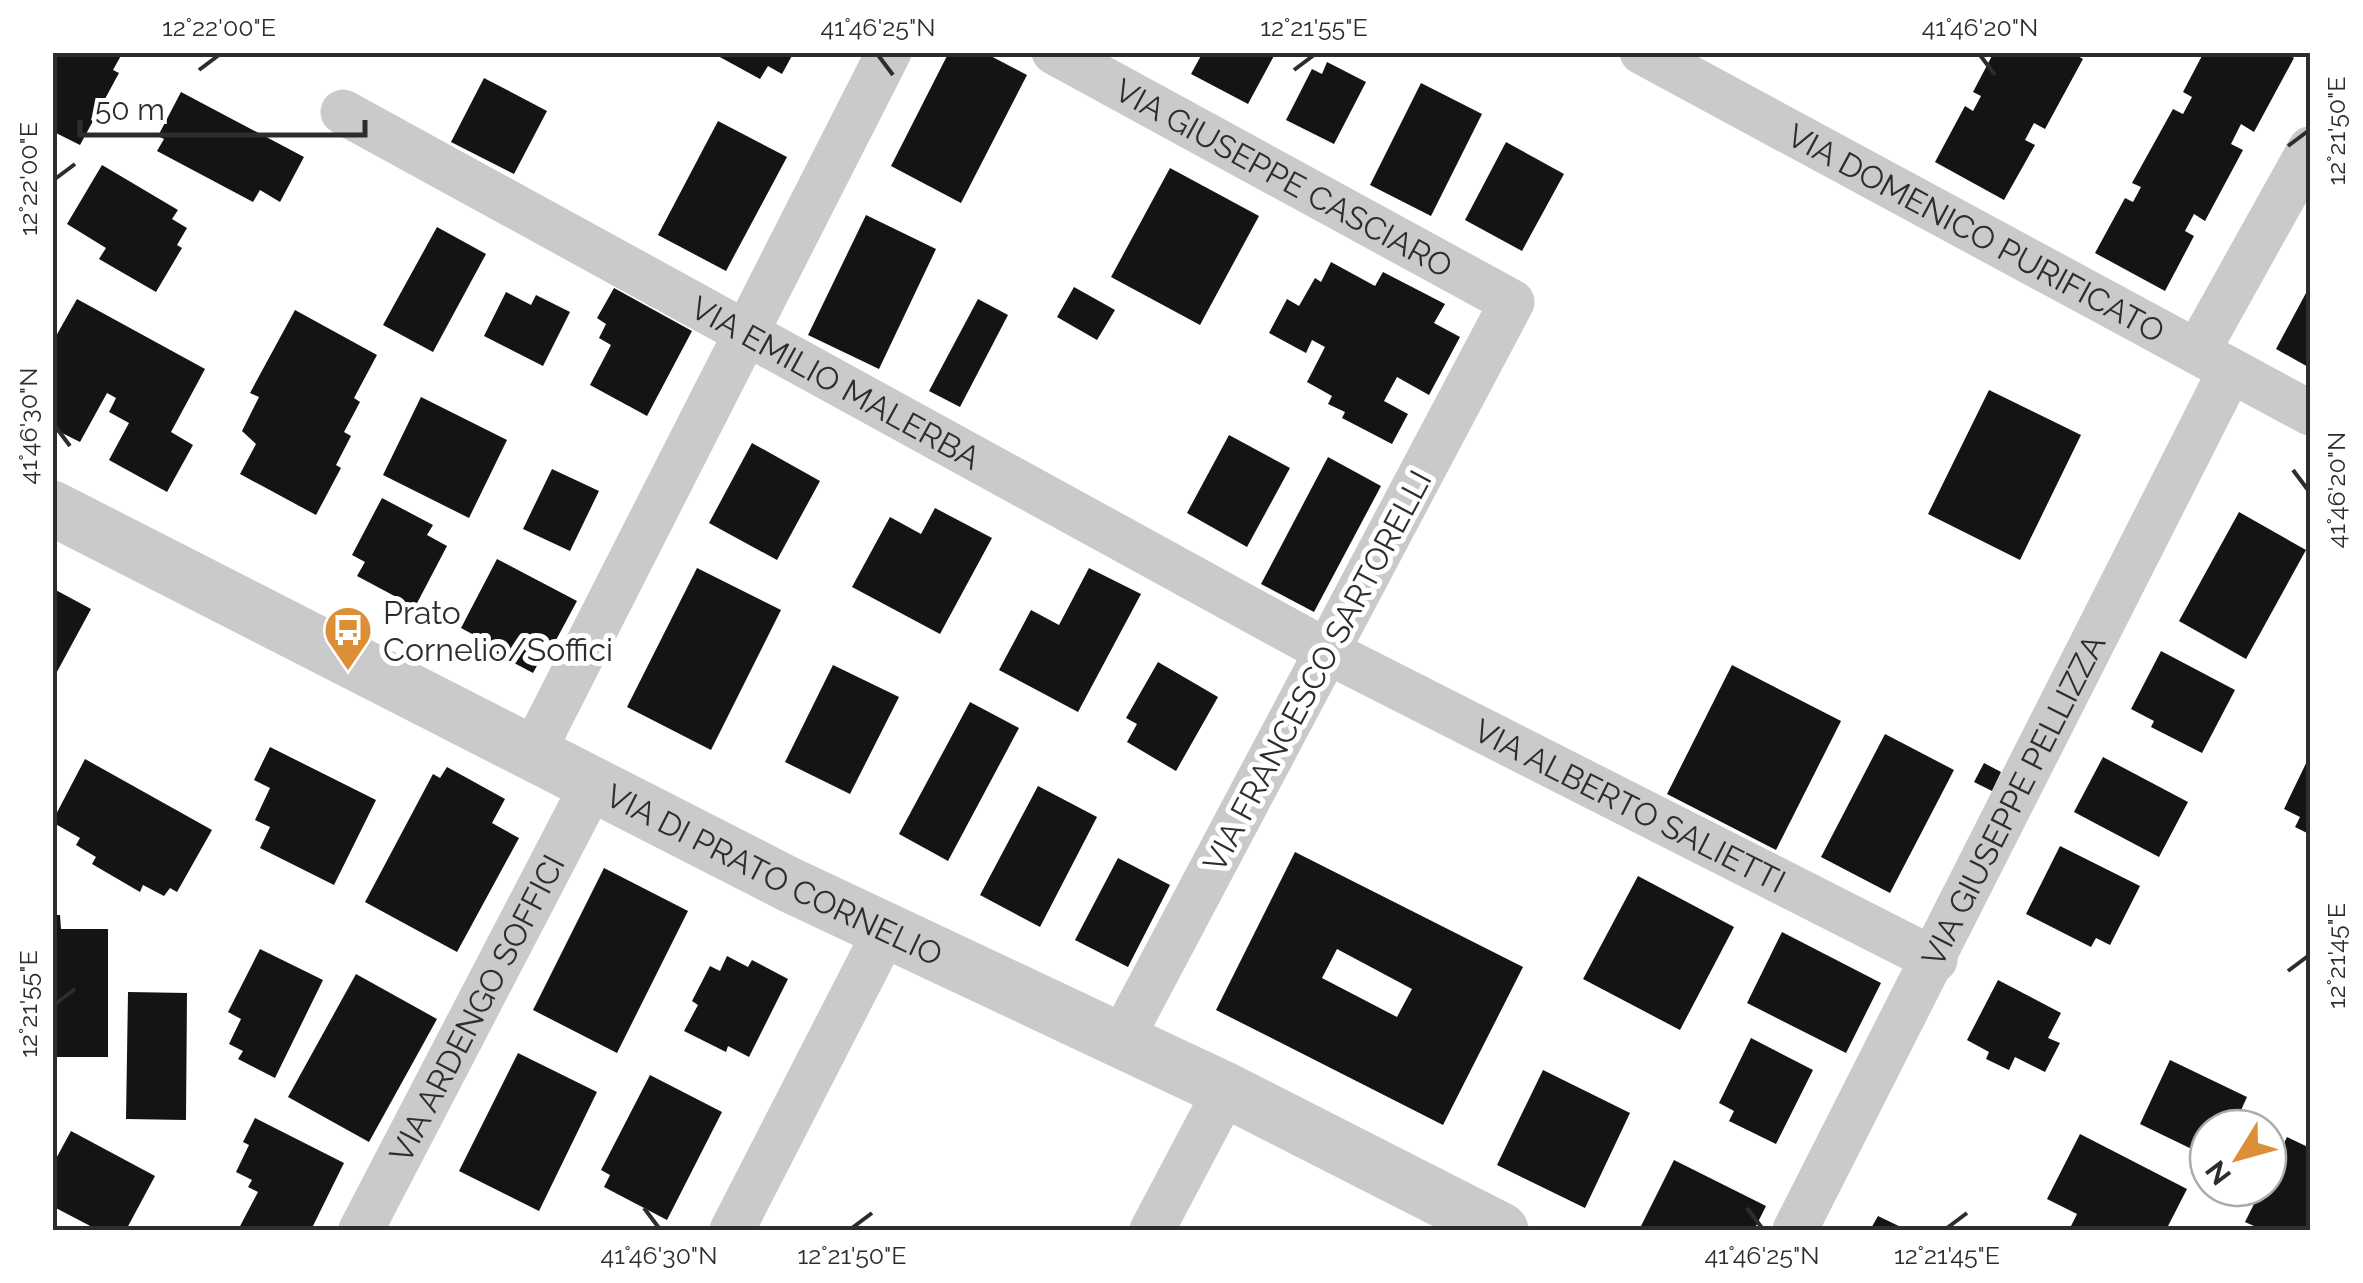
<svg xmlns="http://www.w3.org/2000/svg" width="2363" height="1283" font-family="Raleway,sans-serif">
<style>
.building{fill:#141414;fill-rule:evenodd}
.lines{fill:none;stroke-linecap:round;stroke-linejoin:round}
.minor{stroke:#cacaca;stroke-width:45}
.tertiary{stroke:#cacaca;stroke-width:55}
.ticks{fill:none;stroke:#2d2d2d;stroke-width:4}
.labels{text-anchor:middle;dominant-baseline:central;stroke-width:10;stroke-linejoin:round;paint-order:stroke}
.street-label{font-size:32px;fill:#2d2d2d;stroke:#fff}
.poi-label{font-size:32px;fill:#2d2d2d;stroke:#fff;text-anchor:start}
.neatline{fill:none;stroke:#2d2d2d;stroke-width:4}
.ticks-label{font-size:25px;text-anchor:middle;fill:#2d2d2d}
</style>
<rect width="100%" height="100%" fill="#fff"/>
<!-- building -->
<g class="building">
<polygon points="52,52 123,52 113,70 119,73 80,145 52,131"/>
<polygon points="721,52 794,52 782,74 768,66 760,79 718,56"/>
<polygon points="949,52 983,52 1027,75 961,203 891,166"/>
<polygon points="1203,52 1276,52 1248,104 1191,74"/>
<polygon points="1994,52 2071,52 2083,59 2045,129 2034,123 2025,140 2035,145 2004,200 1935,162 1965,106 1973,111 1981,96 1973,92"/>
<polygon points="2204,52 2284,52 2294,58 2254,132 2241,124 2231,144 2243,150 2205,221 2194,214 2185,231 2194,236 2165,291 2095,253 2125,198 2133,202 2141,187 2132,183 2173,109 2183,114 2192,97 2183,92"/>
<polygon points="1327,62 1366,82 1334,144 1286,120 1312,69 1322,74"/>
<polygon points="484,78 547,111 514,174 451,142"/>
<polygon points="1421,83 1482,114 1431,216 1370,185"/>
<polygon points="181,92 304,157 280,202 260,190 253,202 157,151 164,139 158,136"/>
<polygon points="718,121 787,157 726,271 658,235"/>
<polygon points="1506,142 1564,174 1522,251 1465,220"/>
<polygon points="102,165 178,210 172,219 187,228 177,245 182,248 156,292 99,259 106,248 67,224"/>
<polygon points="1170,168 1259,216 1200,325 1111,277"/>
<polygon points="866,215 936,249 879,369 808,335"/>
<polygon points="437,227 486,254 433,352 383,325"/>
<polygon points="1331,262 1375,286 1383,272 1445,304 1434,323 1460,337 1429,395 1397,377 1384,401 1408,414 1392,444 1342,418 1345,412 1328,404 1332,396 1307,382 1325,347 1312,340 1306,353 1269,333 1287,299 1299,306 1315,278 1321,282"/>
<polygon points="1074,287 1115,310 1097,340 1057,317"/>
<polygon points="614,288 692,331 647,416 590,385 611,345 599,338 606,324 597,318"/>
<polygon points="506,292 531,305 536,295 570,312 543,366 484,336"/>
<polygon points="2306,293 2310,296 2310,368 2276,349"/>
<polygon points="77,299 205,369 171,432 193,445 167,492 109,460 129,423 109,412 116,398 107,393 80,442 52,428 52,343"/>
<polygon points="978,299 1008,315 960,407 929,391"/>
<polygon points="295,310 377,355 354,398 360,402 344,432 351,436 336,465 341,468 316,515 240,474 256,444 242,431 259,397 250,393"/>
<polygon points="1989,390 2081,435 2020,560 1928,514"/>
<polygon points="421,397 507,440 469,518 383,475"/>
<polygon points="1229,435 1290,468 1247,547 1187,513"/>
<polygon points="752,443 820,481 777,560 709,523"/>
<polygon points="1328,457 1381,486 1314,612 1261,584"/>
<polygon points="552,469 599,491 570,551 523,529"/>
<polygon points="382,498 433,525 427,535 447,546 415,607 357,576 365,562 352,555"/>
<polygon points="935,508 992,538 940,634 852,587 890,517 921,534"/>
<polygon points="2239,512 2306,550 2246,659 2179,621"/>
<polygon points="497,559 577,601 548,655 544,653 533,673 484,647 487,642 461,628"/>
<polygon points="697,568 781,610 711,750 627,707"/>
<polygon points="1089,568 1141,594 1078,712 999,670 1031,610 1059,625"/>
<polygon points="52,588 91,609 52,681"/>
<polygon points="2161,651 2235,690 2202,753 2151,727 2154,721 2131,709"/>
<polygon points="1158,662 1218,697 1176,771 1127,742 1137,724 1126,718"/>
<polygon points="833,665 899,697 850,794 785,762"/>
<polygon points="1732,665 1841,721 1776,850 1667,794"/>
<polygon points="970,702 1019,728 948,861 899,834"/>
<polygon points="1885,734 1954,770 1890,893 1821,857"/>
<polygon points="270,747 376,800 334,885 260,848 270,827 255,820 270,788 254,780"/>
<polygon points="2310,755 2310,832 2309,834 2295,827 2300,817 2284,809"/>
<polygon points="2103,757 2188,802 2159,857 2074,812"/>
<polygon points="85,759 212,830 177,892 170,888 164,896 143,885 140,892 92,864 96,857 76,845 80,838 52,822"/>
<polygon points="1984,763 2001,772 1992,791 1974,782"/>
<polygon points="447,767 505,799 492,823 519,838 457,952 365,902 433,774 440,778"/>
<polygon points="1038,786 1097,817 1040,927 980,895"/>
<polygon points="2060,846 2140,886 2110,945 2096,938 2091,947 2026,914"/>
<path d="M1295 852 1523 967 1443 1125 1216 1010ZM1337 949 1412 989 1397 1017 1322 978Z"/>
<polygon points="1118,858 1170,885 1128,967 1075,940"/>
<polygon points="604,868 688,911 617,1053 533,1010"/>
<polygon points="1638,876 1734,927 1680,1030 1583,979"/>
<polygon points="52,915 60,915 61,929 108,929 108,1057 52,1057"/>
<polygon points="1782,932 1881,983 1846,1053 1747,1003"/>
<polygon points="260,949 323,980 275,1078 238,1059 243,1051 229,1044 241,1019 228,1012"/>
<polygon points="727,956 748,967 752,960 788,979 749,1057 728,1046 726,1052 684,1031 698,1005 692,1001 710,966 720,971"/>
<polygon points="356,974 437,1019 369,1142 288,1097"/>
<polygon points="1998,980 2061,1013 2048,1038 2060,1043 2045,1072 2015,1057 2009,1070 1986,1059 1989,1052 1967,1040"/>
<polygon points="128,992 187,993 186,1120 126,1119"/>
<polygon points="1751,1038 1813,1070 1776,1144 1729,1121 1734,1111 1719,1103"/>
<polygon points="518,1053 597,1092 539,1211 459,1171"/>
<polygon points="2170,1060 2247,1097 2233,1128 2208,1128 2200,1153 2140,1124"/>
<polygon points="1543,1070 1630,1113 1585,1208 1497,1165"/>
<polygon points="650,1075 722,1112 667,1220 604,1187 610,1175 601,1170"/>
<polygon points="255,1118 344,1163 311,1230 238,1230 258,1192 248,1187 252,1180 236,1172 249,1145 243,1142"/>
<polygon points="71,1131 155,1176 126,1230 98,1230 52,1206 52,1166"/>
<polygon points="2080,1134 2187,1189 2166,1230 2080,1230 2071,1226 2077,1214 2047,1199"/>
<polygon points="2287,1137 2310,1148 2310,1230 2263,1230 2245,1222 2262,1188 2268,1188 2268,1175"/>
<polygon points="1674,1160 1766,1206 1754,1230 1639,1230"/>
<polygon points="1878,1216 1907,1230 1870,1230"/>
</g>
<g class="lines">
<!-- minor -->
<g class="minor">
<path id="s1" d="M1054 52 1512 302 1121 1040"/>
<path id="s2" d="M1642 52 2310 413"/>
<path id="s3" d="M343 112 1328 652 1935 960"/>
<polyline points="2197,352 2310,149"/>
<polyline points="533,752 889,52"/>
<path id="s4" d="M361 1230 593 784"/>
<polyline points="732,1230 885,932"/>
<polyline points="1152,1230 1226,1090"/>
<path id="s5" d="M1795 1230 2230 371"/>
</g>
<!-- tertiary -->
<path class="tertiary" id="s6" d="M52 508 790 885 1226 1090 1501 1230"/>
</g>
<!-- ticks -->
<path class="ticks" d="M878 55 893 75M1980 55 1995 75M199 70 219 55M1294 70 1314 55M2288 146 2308 131M55 179 75 164M55 426 70 446M2293 470 2308 490M2288 971 2308 956M55 1004 75 989M644 1208 659 1228M1747 1208 1762 1228M852 1228 872 1213M1947 1228 1967 1213"/>
<!-- icons -->
<defs>
<g id="bus-pin" transform="scale(2.5)"><path d="M0 17L-7.5 6A9.5 9.5 0 1 1 7.5 6Z" fill="#dc8f37" stroke="#fff"/><path d="M-5-6H5V4H4V6H2V4H-2V6H-4V4H-5ZM-3.5-4V0h7V-4ZM-3.5 1.2v1.5H-2V1.2ZM2 1.2v1.5H3.5V1.2Z" fill="#fff"/></g>
</defs>
<g fill-rule="evenodd">
<use href="#bus-pin" x="348" y="630"/>
</g>
<g class="labels">
<!-- street labels -->
<g class="street-label">
<text stroke="none"><textPath href="#s1" startOffset="262">VIA GIUSEPPE CASCIARO</textPath></text>
<text stroke="none"><textPath href="#s2" startOffset="380">VIA DOMENICO PURIFICATO</textPath></text>
<text stroke="none"><textPath href="#s3" startOffset="562">VIA EMILIO MALERBA</textPath></text>
<text transform="translate(1317 671) rotate(-62)">VIA FRANCESCO SARTORELLI</text>
<text stroke="none"><textPath href="#s5" startOffset="482">VIA GIUSEPPE PELLIZZA</textPath></text>
<text stroke="none"><textPath href="#s3" startOffset="1462">VIA ALBERTO SALIETTI</textPath></text>
<text stroke="none"><textPath href="#s6" startOffset="810">VIA DI PRATO CORNELIO</textPath></text>
<text stroke="none"><textPath href="#s4" startOffset="250">VIA ARDENGO SOFFICI</textPath></text>
</g>
<!-- poi labels -->
<g class="poi-label">
<text x="383" y="612">Prato<tspan x="383" dy="37">Cornelio/Soffici</tspan></text>
</g>
</g>
<!-- border -->
<rect width="2363" height="1283" fill="none" stroke="#ffffff" stroke-width="110"/>
<!-- north arrow -->
<g transform="translate(2238 1158) rotate(233)"><circle r="48" fill="#ffffff" stroke="#ababab" stroke-width="2.5"/>
<path d="M0-8L18 38L0 25L-18 38Z" fill="#dc8f37"/>
<text y="-15" font-size="28" font-weight="bold" text-anchor="middle" fill="#2d2d2d">N</text>
</g>
<!-- scale -->
<path d="M80 120v15h285v-15" fill="none" stroke="#2d2d2d" stroke-width="5"/>
<text x="95" y="120" font-size="30" fill="#2d2d2d" stroke="#ffffff" stroke-width="8" paint-order="stroke">50 m</text>
<rect x="55" y="55" width="2253" height="1173" class="neatline"/>
<g class="ticks-label">
<text x="219" y="36">12°22'00"E</text>
<text x="878" y="36">41°46'25"N</text>
<text x="1314" y="36">12°21'55"E</text>
<text x="1980" y="36">41°46'20"N</text>
<text transform="translate(2336 131) rotate(-90)" y="9">12°21'50"E</text>
<text transform="translate(28 179) rotate(-90)" y="9">12°22'00"E</text>
<text transform="translate(28 426) rotate(-90)" y="9">41°46'30"N</text>
<text transform="translate(2336 490) rotate(-90)" y="9">41°46'20"N</text>
<text transform="translate(2336 956) rotate(-90)" y="9">12°21'45"E</text>
<text transform="translate(28 1004) rotate(-90)" y="9">12°21'55"E</text>
<text x="659" y="1264">41°46'30"N</text>
<text x="852" y="1264">12°21'50"E</text>
<text x="1762" y="1264">41°46'25"N</text>
<text x="1947" y="1264">12°21'45"E</text>
</g>
</svg>
